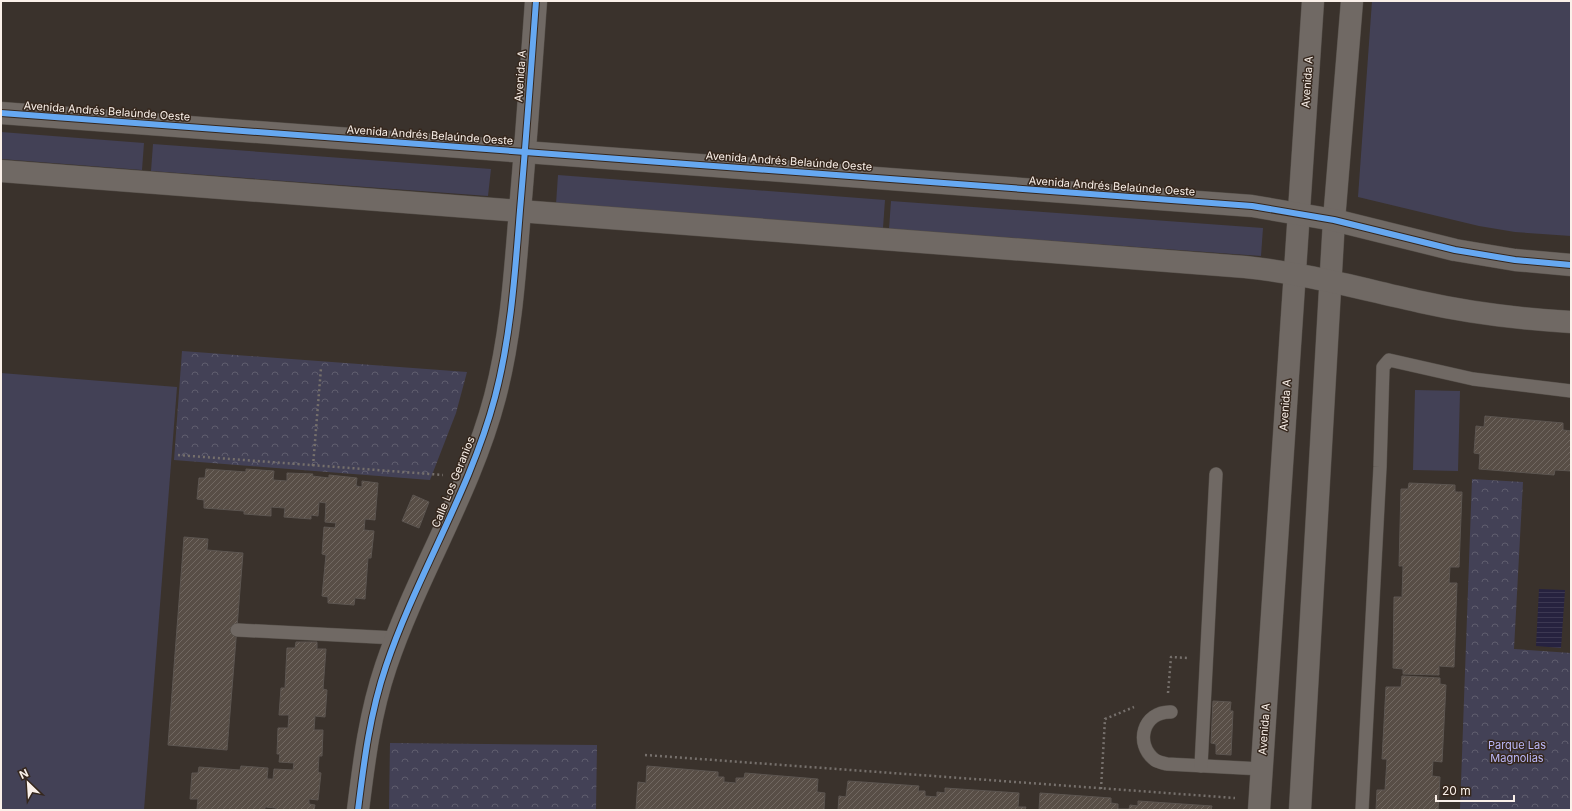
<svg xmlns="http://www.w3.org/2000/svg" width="1572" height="811" font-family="Inter,sans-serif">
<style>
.green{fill:#434156}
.forest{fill:url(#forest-crowns)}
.water{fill:url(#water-rules)}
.building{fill:url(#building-hatch);stroke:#5c5550}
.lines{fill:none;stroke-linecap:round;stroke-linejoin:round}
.service-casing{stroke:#544e48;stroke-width:14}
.minor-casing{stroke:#544e48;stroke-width:23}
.tertiary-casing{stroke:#544e48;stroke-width:23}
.path{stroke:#76706c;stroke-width:2.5;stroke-dasharray:2 3;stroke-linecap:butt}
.service{stroke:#706964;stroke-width:13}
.minor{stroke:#706964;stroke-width:22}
.tertiary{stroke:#706964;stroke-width:22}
.cycleway-casing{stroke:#35271d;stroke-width:8}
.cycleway{stroke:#66a8f1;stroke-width:6}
.labels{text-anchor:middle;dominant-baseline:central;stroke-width:3;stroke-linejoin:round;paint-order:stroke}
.street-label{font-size:11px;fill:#faf0e9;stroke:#35271d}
.park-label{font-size:11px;fill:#bcb9fa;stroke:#35271d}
</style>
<defs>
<pattern id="forest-crowns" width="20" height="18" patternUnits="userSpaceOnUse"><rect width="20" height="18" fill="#434156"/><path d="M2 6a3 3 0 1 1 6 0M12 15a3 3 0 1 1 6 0" fill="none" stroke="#5f5d6e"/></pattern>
<pattern id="water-rules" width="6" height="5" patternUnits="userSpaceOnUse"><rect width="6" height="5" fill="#26223f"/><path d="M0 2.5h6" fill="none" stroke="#3c3852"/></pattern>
<pattern id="building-hatch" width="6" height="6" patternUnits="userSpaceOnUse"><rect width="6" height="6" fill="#584e46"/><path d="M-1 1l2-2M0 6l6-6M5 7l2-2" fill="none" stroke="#716861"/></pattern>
</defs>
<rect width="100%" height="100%" fill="#3a322c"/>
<!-- green -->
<g class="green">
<polygon points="1372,1 1571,1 1571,236 1515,232 1479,226 1358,197"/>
<polygon points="1,132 144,143 142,170 1,159"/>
<polygon points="153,144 491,169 488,196 151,171"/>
<polygon points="558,175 885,200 883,228 556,204"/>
<polygon points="891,201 1263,228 1261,256 889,229"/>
<polygon points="1,373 177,387 144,810 1,810"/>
<polygon points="1415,390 1460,391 1458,471 1413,470"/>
</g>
<!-- forest -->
<g class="forest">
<polygon points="182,351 467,372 456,413 430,480 174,460"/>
<polygon points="1472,479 1523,482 1514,649 1571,653 1571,810 1460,810"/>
<polygon points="390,743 597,745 596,810 389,810"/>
</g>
<!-- water -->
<polygon class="water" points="1539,589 1565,590 1561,648 1536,646"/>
<!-- building -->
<g class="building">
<polygon points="1485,416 1563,423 1563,430 1571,431 1571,471 1555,470 1554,475 1479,469 1480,454 1474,453 1476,426 1484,427"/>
<polygon points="206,469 246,472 246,469 274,471 273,480 287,481 287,473 313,474 312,476 329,478 329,475 357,478 356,486 362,487 362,481 378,483 375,520 365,519 364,530 374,531 371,558 368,558 365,599 355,598 354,605 328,603 328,597 322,596 326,555 322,554 324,527 335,528 336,523 325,522 326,503 319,502 318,516 311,515 311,519 284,517 285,508 271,507 271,516 244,514 244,511 204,508 204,500 197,499 199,478 205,478"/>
<polygon points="1409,483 1455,485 1455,492 1462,492 1459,567 1450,567 1449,583 1457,583 1454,667 1439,666 1439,675 1403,674 1403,669 1393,668 1394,597 1402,597 1403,566 1399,566 1401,489 1408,489"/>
<polygon points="413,495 429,502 419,528 402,521"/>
<polygon points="184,537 208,539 207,550 243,553 227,750 168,745"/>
<polygon points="296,642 317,642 317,649 326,649 323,689 327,690 325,717 315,716 314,730 323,730 322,756 319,756 318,772 321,773 318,800 309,799 309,804 315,805 314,810 276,810 276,808 265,807 265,810 197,809 198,799 190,799 192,773 198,773 199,767 240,770 241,766 268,768 267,779 273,779 274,769 293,770 294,763 279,762 280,754 277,754 278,728 288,728 289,715 279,715 281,688 285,688 287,648 295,648"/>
<polygon points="1402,676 1440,678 1440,684 1446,685 1442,762 1433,761 1432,776 1440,777 1438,810 1376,810 1377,790 1385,790 1387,759 1382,759 1386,687 1401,687"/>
<polygon points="1213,701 1231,702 1230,711 1233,711 1231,755 1216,754 1216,744 1211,743"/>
<polygon points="647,766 718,772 718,777 724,777 724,782 736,783 736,778 744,778 745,773 818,779 817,792 825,793 824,810 636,809 638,782 646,783"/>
<polygon points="848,781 919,786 918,791 925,791 925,796 937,797 937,792 945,793 945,788 1019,793 1018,807 1026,807 1025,810 838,810 839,796 846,797"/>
<polygon points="1040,793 1111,798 1111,803 1118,804 1118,809 1129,809 1130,805 1138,806 1138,801 1212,806 1211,810 1032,810 1039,810"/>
</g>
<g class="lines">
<!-- service casing -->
<g class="service-casing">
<g id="service">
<polyline points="237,630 396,638"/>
<path d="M1171 712C1143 711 1134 744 1155 760 1158 762 1163 763 1167 764L1262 769"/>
<polyline points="1201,766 1216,474"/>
<polyline points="1362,810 1380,467 1383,367 1389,360 1473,379 1571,391"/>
</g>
</g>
<!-- minor casing -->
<g class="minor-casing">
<g id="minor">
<path d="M358 810C364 761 370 713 386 666 417 574 470 492 495 397 511 336 515 273 520 210 526 141 531 71 536 1"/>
<polyline points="1259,810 1313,1"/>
<polyline points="1300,810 1334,220 1352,1"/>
</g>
</g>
<!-- tertiary casing -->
<g class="tertiary-casing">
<g id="tertiary">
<polyline points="1,113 1252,206 1334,220 1455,250 1515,260 1571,265"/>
<path d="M1 171 1245 267C1305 273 1362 289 1421 302 1470 313 1521 319 1571 322"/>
</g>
</g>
<!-- path -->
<g class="path">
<polyline points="178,455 443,475"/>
<polyline points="313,466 321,368"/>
<polyline points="1168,693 1171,657 1188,658"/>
<polyline points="645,755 1235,798"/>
<polyline points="1101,789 1105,719 1134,707"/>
</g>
<!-- service -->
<use href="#service" class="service"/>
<!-- minor -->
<use href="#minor" class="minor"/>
<!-- tertiary -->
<use href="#tertiary" class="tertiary"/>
<!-- cycleway casing -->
<g class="cycleway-casing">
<g id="cycleway">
<polyline points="1,113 1252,206 1334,220 1455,250 1515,260 1571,265"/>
<path d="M358 810C364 761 370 713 386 666 417 574 470 492 495 397 511 336 515 273 520 210 526 141 531 71 536 1"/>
</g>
</g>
<!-- cycleway -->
<use href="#cycleway" class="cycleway"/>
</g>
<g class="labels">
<!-- street labels -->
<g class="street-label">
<text transform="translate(520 76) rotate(-86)">Avenida A</text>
<text transform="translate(1307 82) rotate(-86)">Avenida A</text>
<text transform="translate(107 111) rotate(4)">Avenida Andrés Belaúnde Oeste</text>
<text transform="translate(430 135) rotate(4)">Avenida Andrés Belaúnde Oeste</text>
<text transform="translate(789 161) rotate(4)">Avenida Andrés Belaúnde Oeste</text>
<text transform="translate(1112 186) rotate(4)">Avenida Andrés Belaúnde Oeste</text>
<text transform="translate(1285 405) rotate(-86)">Avenida A</text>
<text transform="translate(453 482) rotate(-68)">Calle Los Geranios</text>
<text transform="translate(1264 729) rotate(-86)">Avenida A</text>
</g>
<!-- park labels -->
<g class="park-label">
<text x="1517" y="745">Parque Las<tspan x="1517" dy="13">Magnolias</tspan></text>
</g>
</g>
<!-- border -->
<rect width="1572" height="811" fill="none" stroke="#faf0e9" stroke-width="4"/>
<!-- north arrow -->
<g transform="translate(28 783) rotate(335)" stroke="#35271d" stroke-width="3" paint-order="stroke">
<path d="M0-3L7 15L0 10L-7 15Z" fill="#faf0e9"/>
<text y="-6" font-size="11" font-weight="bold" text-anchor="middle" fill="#faf0e9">N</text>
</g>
<!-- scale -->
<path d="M1436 795v6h78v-6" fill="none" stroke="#faf0e9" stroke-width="2"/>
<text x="1442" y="795" font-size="12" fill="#faf0e9" stroke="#35271d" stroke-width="3" paint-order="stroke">20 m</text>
</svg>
